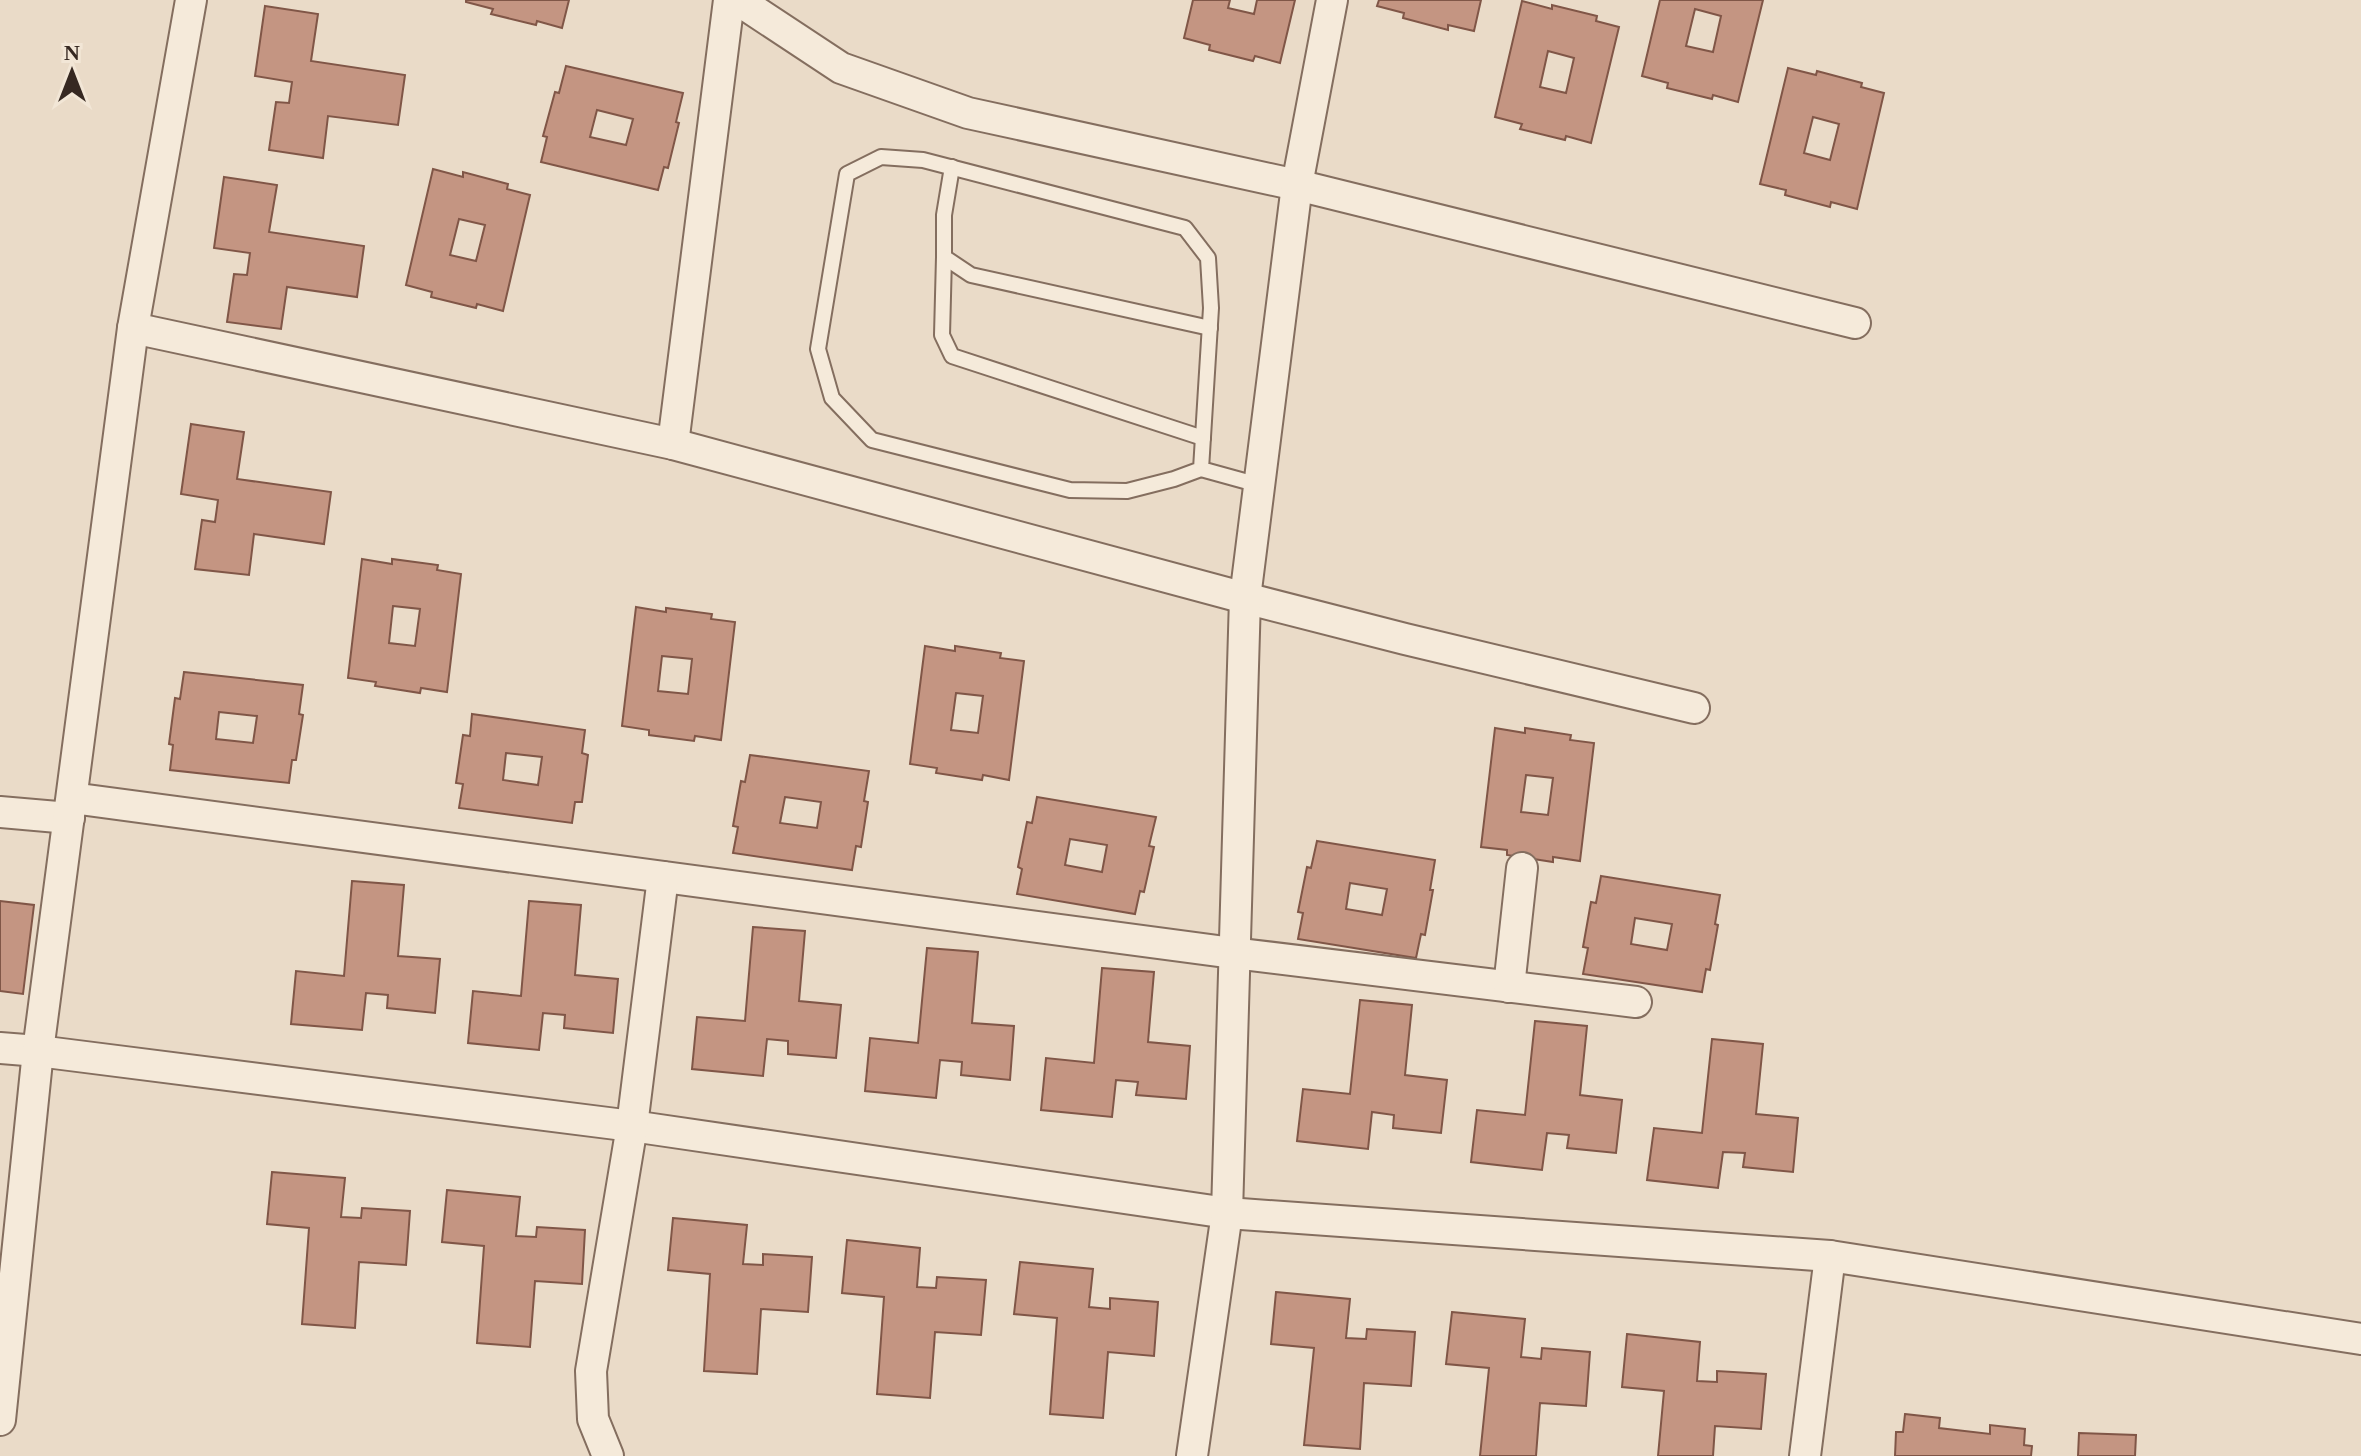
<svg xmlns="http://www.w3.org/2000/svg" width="2361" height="1456" font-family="Georgia,serif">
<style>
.building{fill:#c49582;stroke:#805647;stroke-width:2;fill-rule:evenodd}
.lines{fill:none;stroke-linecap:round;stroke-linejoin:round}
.lane-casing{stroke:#846e5f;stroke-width:18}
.street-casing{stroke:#846e5f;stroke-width:34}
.lane{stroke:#f5eada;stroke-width:14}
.street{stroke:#f5eada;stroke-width:30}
</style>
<rect width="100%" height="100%" fill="#eadbc8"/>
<!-- building -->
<g class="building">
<polygon points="466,0 569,0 562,28 537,21 536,25 491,14 493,9 466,2"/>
<polygon points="1193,0 1230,0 1228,8 1254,14 1257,0 1295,0 1280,63 1255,56 1253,61 1209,50 1210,45 1184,38"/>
<polygon points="1379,0 1481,0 1474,31 1448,25 1448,30 1403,18 1404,13 1377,6"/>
<path d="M1660 0H1763L1738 102 1713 95 1712 99 1667 88 1668 83 1642 76ZM1695 9 1721 16 1713 52 1686 46Z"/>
<path d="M1522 1 1552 9V5L1597 16 1596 21 1619 27 1591 143 1566 136 1565 140 1520 129 1522 124 1495 117ZM1548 51 1574 58 1566 93 1540 87Z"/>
<polygon points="265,6 318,14 311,61 405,75 398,125 328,116 323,158 269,150 276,102 289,103 292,82 255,76"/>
<path d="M566 66 683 93 676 122 679 123 668 168 664 167 658 190 541 162 547 137 543 136 555 92 559 93ZM597 110 633 119 626 145 590 137Z"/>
<path d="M1788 68 1816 75 1817 71 1862 83 1861 87 1884 93 1857 209 1831 202 1830 207 1785 195 1786 190 1760 184ZM1813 117 1839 124 1830 160 1804 153Z"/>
<path d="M433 169 463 177V172L508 184 507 189 530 195 503 311 477 304 476 308 431 297 432 292 406 285ZM459 219 485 225 476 261 450 255Z"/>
<polygon points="224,177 277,185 269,232 364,246 357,297 287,287 281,329 227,322 234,274 247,275 250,253 214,248"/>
<polygon points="191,424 244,432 237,479 331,492 324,544 254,534 249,575 195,569 202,520 215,522 218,500 181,494"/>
<path d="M362 559 392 564V559L438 565 437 570 461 574 447 692 421 688 420 693 375 686 376 682 348 678ZM393 606 420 609 415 646 389 643Z"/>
<path d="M636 607 666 612V608L712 614 711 619 735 622 721 740 695 736 694 741 649 735V730L622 726ZM662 656 692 659 688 694 658 691Z"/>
<path d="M925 646 955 651V646L1001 653 1000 658 1024 661 1009 780 983 775 982 780 936 773 937 768 910 764ZM956 693 983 696 978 733 951 730Z"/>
<path d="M184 672 303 685 299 714 303 715 296 760H292L289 783 170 770 173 745 169 744 175 698 180 699ZM219 712 257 716 253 743 216 739Z"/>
<path d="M472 714 585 730 582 753 588 755 582 802H575L572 823 459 808 463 784 456 783 463 735 470 736ZM506 753 542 757 538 785 503 780Z"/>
<path d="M1495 728 1525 733V728L1571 735 1570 740 1594 743 1580 861 1553 857V862L1507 855V850L1481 847ZM1526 775 1553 778 1548 815 1521 812Z"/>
<path d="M750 755 869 771 864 801 868 802 861 847 856 846 852 870 733 853 738 827 733 826 741 781 745 782ZM785 797 821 802 817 828 780 823Z"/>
<path d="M1037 797 1156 817 1149 846 1154 847 1144 892 1140 891 1135 914 1017 894 1022 869 1018 867 1027 822 1032 823ZM1070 839 1107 845 1102 872 1065 865Z"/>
<path d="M1317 841 1435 860 1430 890H1433L1425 935 1421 934 1416 958 1298 939 1303 913 1298 912 1307 867 1311 868ZM1350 883 1387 889 1382 915 1346 909Z"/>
<path d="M1601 876 1720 895 1715 924 1718 925 1710 970 1706 969 1702 992 1583 974 1588 948 1583 947 1591 902 1596 903ZM1635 918 1672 924 1667 950 1631 944Z"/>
<polygon points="352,881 404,885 398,956 440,959 435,1013 387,1008 388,995 366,993 362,1030 291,1024 296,971 344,976"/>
<polygon points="0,901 34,905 23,994 0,991"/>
<polygon points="529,901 581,905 575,975 618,979 613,1033 564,1028 565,1015 543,1013 539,1050 468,1043 473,991 521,996"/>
<polygon points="753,927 805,931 799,1001 841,1005 836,1058 788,1054 788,1041 767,1039 763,1076 692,1069 697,1017 745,1021"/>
<polygon points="927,948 978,952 972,1023 1014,1026 1010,1080 961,1075 962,1062 940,1060 936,1098 865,1091 870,1038 918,1043"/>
<polygon points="1102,968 1154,972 1148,1042 1190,1046 1186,1099 1136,1095 1138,1082 1116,1080 1112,1117 1041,1110 1046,1058 1094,1063"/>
<polygon points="1360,1000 1412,1005 1405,1075 1447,1080 1441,1133 1393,1128 1394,1115 1372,1112 1368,1149 1297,1141 1303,1089 1350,1094"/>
<polygon points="1535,1021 1587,1026 1580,1095 1622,1100 1616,1153 1567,1148 1569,1135 1547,1133 1542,1170 1471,1162 1477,1110 1525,1115"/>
<polygon points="1712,1039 1763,1044 1756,1114 1798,1118 1793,1172 1743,1167 1745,1153 1723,1152 1718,1188 1647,1180 1654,1128 1702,1133"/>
<polygon points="272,1172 345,1178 341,1217 361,1218 362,1208 410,1211 406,1265 359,1262 355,1328 302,1324 309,1228 267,1224"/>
<polygon points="447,1190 520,1197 516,1236 536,1237 537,1227 585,1230 582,1284 535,1281 530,1347 477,1343 484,1246 442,1242"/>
<polygon points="673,1218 747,1225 743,1264 763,1265 763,1254 812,1257 808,1312 761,1309 757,1374 704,1371 710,1274 668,1270"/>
<polygon points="847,1240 920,1248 917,1287 936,1288 937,1277 986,1280 981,1335 935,1332 930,1398 877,1394 884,1297 842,1293"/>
<polygon points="1020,1262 1093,1269 1089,1307 1110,1309 1110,1298 1158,1302 1154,1356 1108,1352 1103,1418 1050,1414 1057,1318 1014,1314"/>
<polygon points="1276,1292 1350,1299 1346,1338 1366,1339 1367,1329 1415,1332 1411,1386 1364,1383 1360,1449 1304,1445 1314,1348 1271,1344"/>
<polygon points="1452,1312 1525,1319 1521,1357 1541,1359 1542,1348 1590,1352 1586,1406 1540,1403 1536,1456 1480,1456 1489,1368 1446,1364"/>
<polygon points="1627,1334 1700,1342 1697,1381 1717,1382 1717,1371 1766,1374 1761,1429 1715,1426 1713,1456 1658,1456 1664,1391 1622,1387"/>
<polygon points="1905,1414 1940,1418 1939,1428 1990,1434 1990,1425 2025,1429 2024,1445 2032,1446 2031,1456 1895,1456 1896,1432 1903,1432"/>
<polygon points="2079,1433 2136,1435 2135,1456 2078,1456"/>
</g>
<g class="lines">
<!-- lane casing -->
<g class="lane-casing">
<g id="lane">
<polyline points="952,167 944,215 944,257 971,275 1210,328"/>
<polyline points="944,257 942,335 952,356 1203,438"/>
<polyline points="1201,469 1211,308 1208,258 1185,228 923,160 881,157 847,174 818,349 832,398 872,440 1070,490 1127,491 1174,479 1201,469 1259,485"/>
</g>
</g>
<!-- street casing -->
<g class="street-casing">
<g id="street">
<polyline points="738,0 841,68 968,113 1297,185 1855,323"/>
<polyline points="133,328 673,444 1245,598 1405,639 1694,708"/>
<polyline points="673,444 729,0"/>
<polyline points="72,798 1233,953 1636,1002"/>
<polyline points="0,812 69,818"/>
<polyline points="1509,987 1522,868"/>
<polyline points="0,1048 38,1051 632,1126 1227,1213 1830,1256 2361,1339"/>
<polyline points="0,1420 38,1051 133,328 191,0"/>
<polyline points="608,1456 593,1419 591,1371 632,1126 663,877"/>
<polyline points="1192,1456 1227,1213 1245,598 1297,185 1332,0"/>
<polyline points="1805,1456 1830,1256"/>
</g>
</g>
<!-- lane -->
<use href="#lane" class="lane"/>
<!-- street -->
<use href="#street" class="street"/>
</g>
<!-- north arrow -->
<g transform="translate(72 72)" stroke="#f2e6d6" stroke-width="6" paint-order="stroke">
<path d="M0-6L14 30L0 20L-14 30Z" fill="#362821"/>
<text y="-12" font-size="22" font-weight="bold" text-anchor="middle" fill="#362821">N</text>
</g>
</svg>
